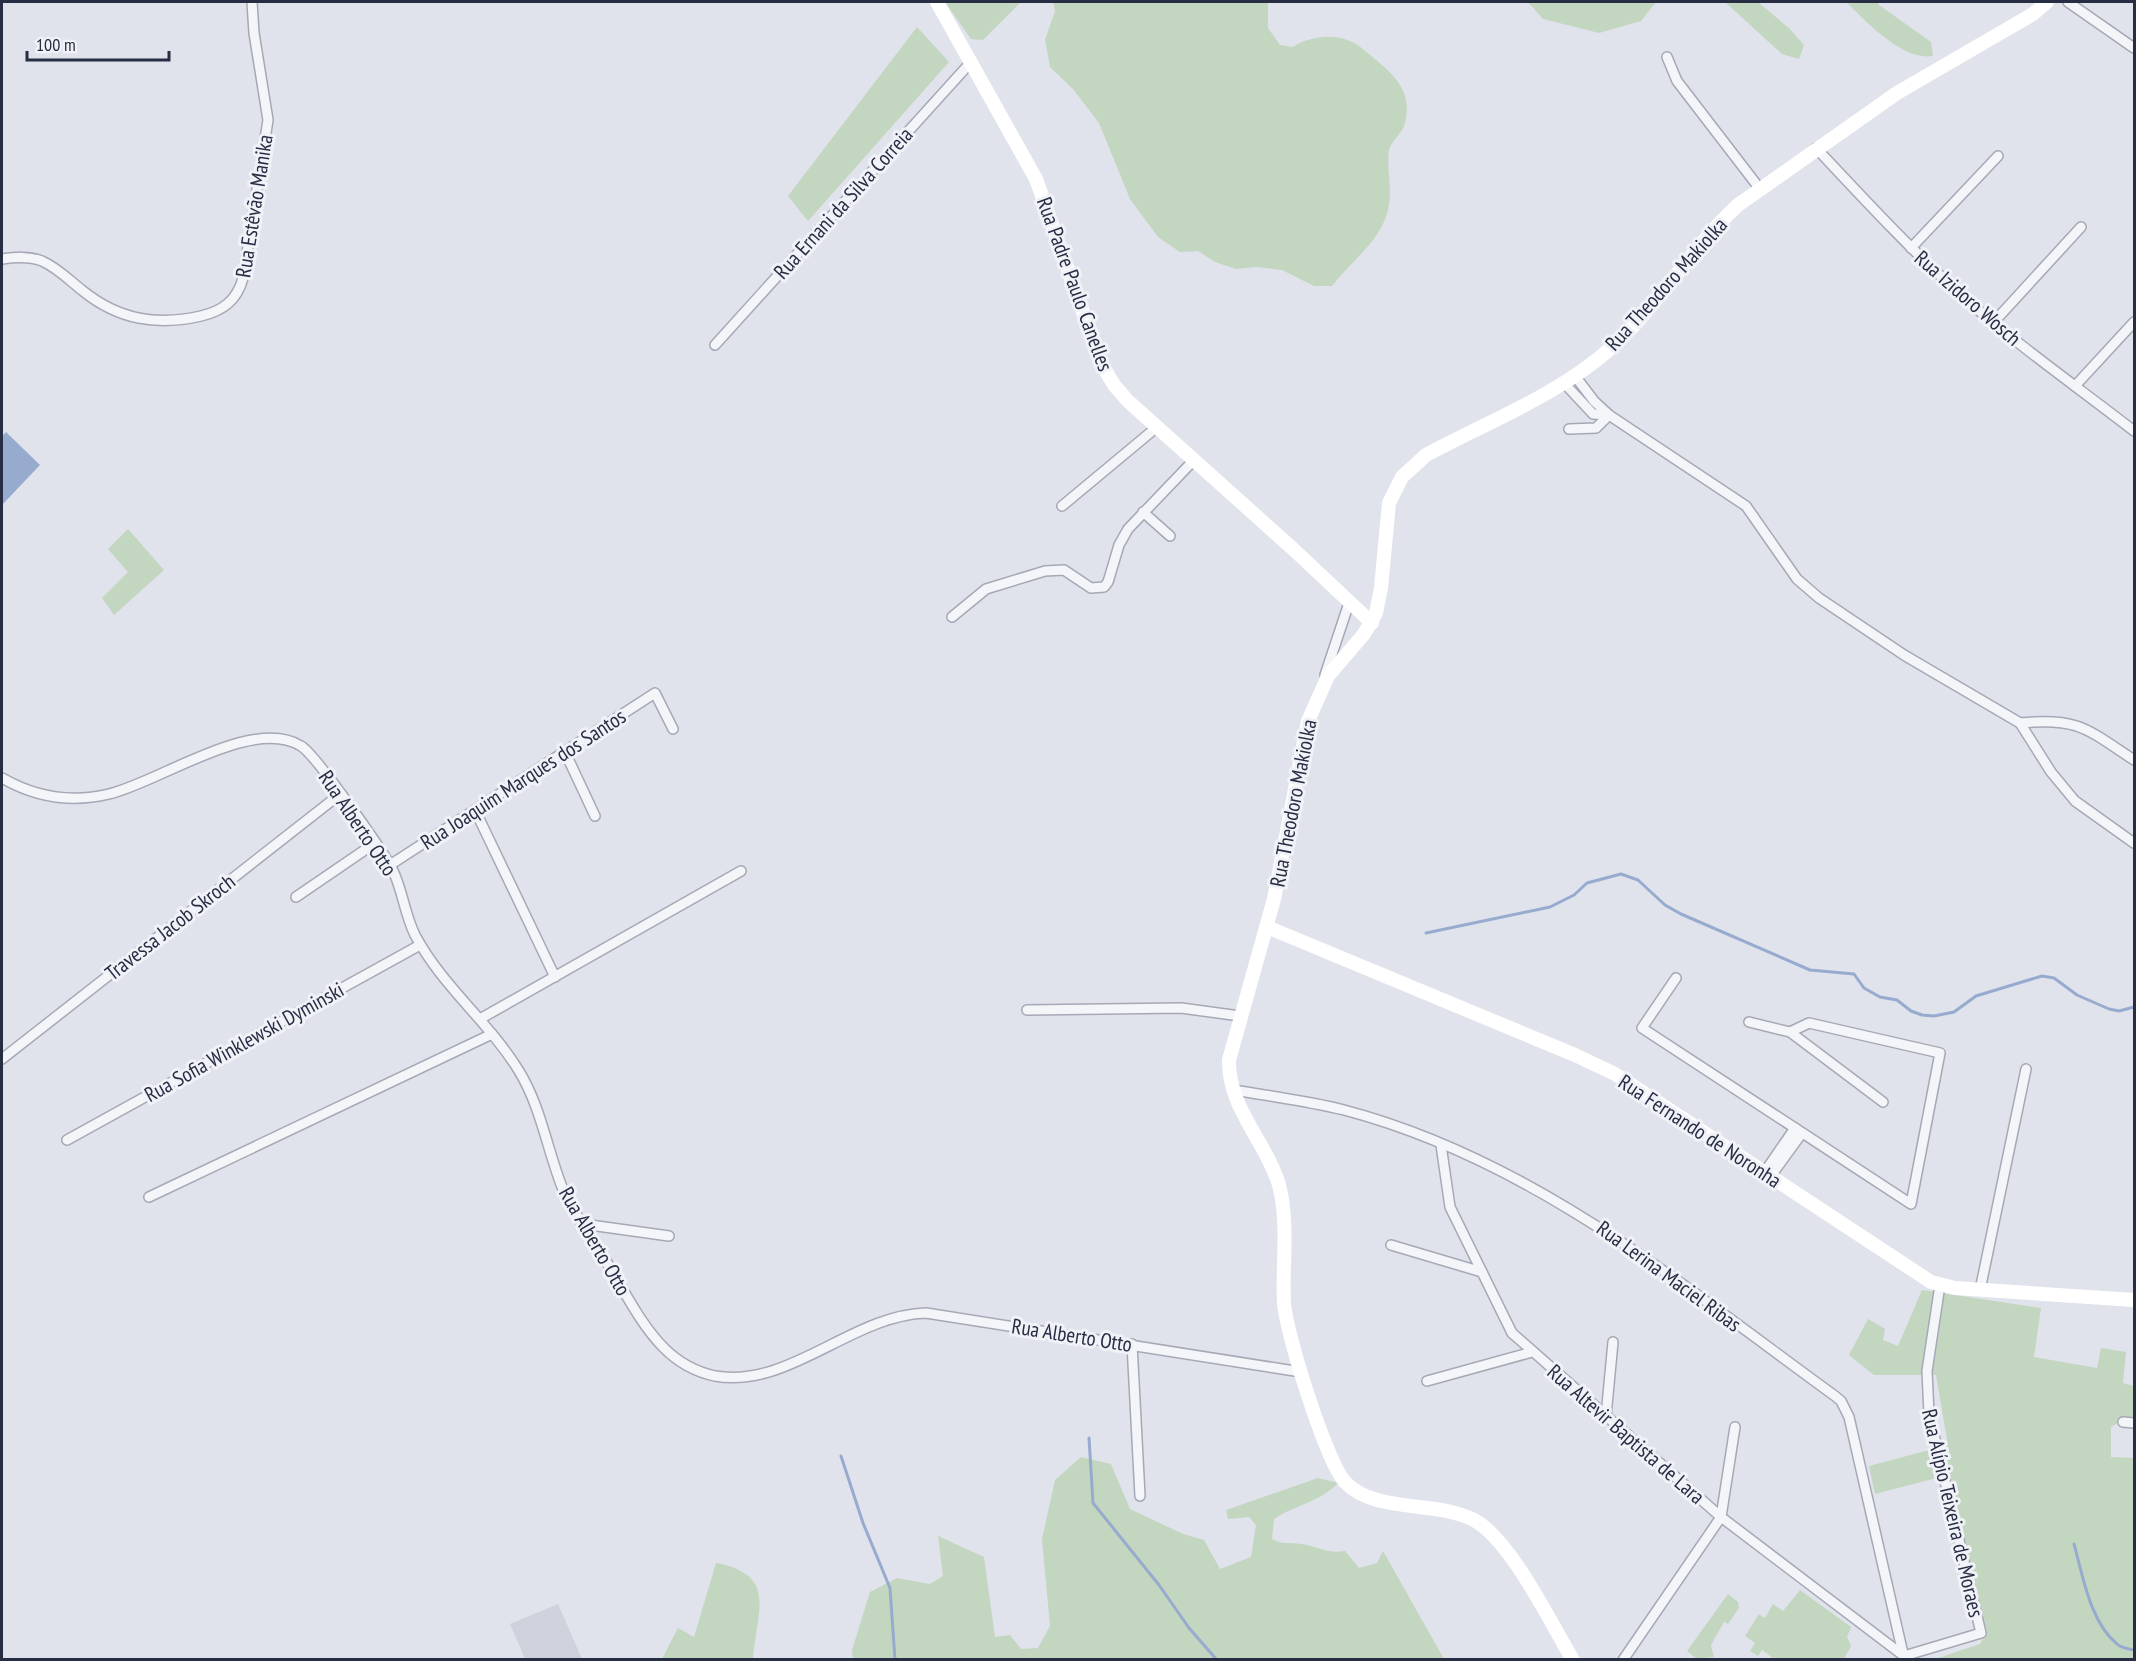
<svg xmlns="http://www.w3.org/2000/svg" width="2136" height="1661" viewBox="0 0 2136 1661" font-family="'PT Sans Narrow',sans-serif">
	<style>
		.built { fill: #ced2dd }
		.green { fill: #c3d6c0 }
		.water { fill: #97abcf }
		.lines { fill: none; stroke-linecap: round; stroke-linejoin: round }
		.stream { stroke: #97abcf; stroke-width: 3 }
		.street-casing { stroke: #a5a9b6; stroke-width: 12 }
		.street { stroke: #f3f5f8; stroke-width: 9 }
		.secondary { stroke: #fff; stroke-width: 14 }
		.labels { text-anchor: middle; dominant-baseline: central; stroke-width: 6; stroke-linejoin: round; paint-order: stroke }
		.street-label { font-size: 21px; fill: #272e44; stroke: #f0f2f8 }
	</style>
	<rect width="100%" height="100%" fill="#e0e3eb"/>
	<path class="built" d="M558 1604 582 1659H525L510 1624Z"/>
	<g class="green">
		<path d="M945 2H1021L983 40 971 39Z"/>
		<path d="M1053 2H1268V28L1280 45 1293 47C1314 34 1344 32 1364 50 1389 71 1414 87 1405 123 1403 133 1391 141 1389 150 1386 169 1393 190 1388 210 1381 241 1350 262 1332 286H1314L1282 270 1257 267 1236 269 1215 262 1198 251 1180 252 1158 237 1130 199 1099 123 1073 89 1050 67 1045 40 1055 11Z"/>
		<path d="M1528 2H1656L1641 21 1599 33 1543 19Z"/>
		<path d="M1725 2H1758L1790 29 1804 45 1799 59 1782 54Z"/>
		<path d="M1846 2H1878L1879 5 1931 42 1933 56C1902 61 1867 22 1846 2Z"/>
		<path d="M917 27 949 62 808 221 788 196Z"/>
		<path d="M128 529 164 570 114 615 102 598 128 572 108 549Z"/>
		<path d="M1922 1290 2041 1308 2034 1357 2097 1368 2101 1348 2126 1352 2123 1383 2134 1386V1420H2123L2111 1427V1457L2134 1458V1659H1935L1980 1644 1987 1631 1948 1475 1875 1494 1869 1466 1948 1445 1936 1375H1874L1849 1355 1868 1319 1885 1329 1883 1340 1898 1346Z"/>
		<path d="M1081 1457 1111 1464 1130 1509 1183 1534 1204 1540 1220 1569 1251 1557 1256 1525 1249 1517 1228 1519 1226 1510 1318 1478 1338 1483C1320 1502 1295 1505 1274 1519L1272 1539C1282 1545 1289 1542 1301 1544 1317 1546 1328 1554 1345 1551L1359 1568 1377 1563 1383 1551 1444 1659 853 1660 852 1650 870 1592 897 1578 930 1584 943 1576 938 1536 984 1557 995 1637 1010 1635 1021 1649 1038 1648 1050 1626 1042 1539 1055 1480Z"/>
		<path d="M716 1563C779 1575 756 1612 753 1659H662L678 1628 694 1637Z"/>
		<path d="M1800 1590 1851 1627 1847 1637 1851 1646 1844 1659H1774L1762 1650 1758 1656 1750 1651 1755 1643 1745 1636 1759 1614 1765 1618 1773 1604 1783 1611Z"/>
		<path d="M1728 1594 1738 1602 1739 1608 1728 1624 1724 1622 1711 1645 1714 1657 1697 1659 1687 1651Z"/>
	</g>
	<path class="water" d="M6 432 40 465 2 505V436Z"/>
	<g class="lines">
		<g class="stream">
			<path d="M1426 933 1550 907 1574 895 1587 883 1621 874 1638 880 1665 905 1681 914 1810 970 1854 974 1864 988 1880 997 1897 1000 1911 1011 1922 1015 1934 1016 1954 1012 1976 996 2042 976 2054 978 2077 995 2109 1009 2119 1011 2134 1007"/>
			<path d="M1089 1438 1093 1503 1159 1585 1189 1628 1217 1660"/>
			<path d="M841 1456 863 1523 890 1588 895 1660"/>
			<path d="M2074 1544C2083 1576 2090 1622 2117 1644 2121 1648 2129 1649 2134 1650"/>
		</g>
		<defs>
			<g id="street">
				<path d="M2068 2 2134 48"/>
				<path d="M1667 57 1677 81 1760 189"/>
				<path d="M1816 148C1863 198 1910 249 1961 295 2016 344 2076 386 2134 431"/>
				<path d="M1911 248 1998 156"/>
				<path d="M2 259C16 257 29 256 42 261 58 268 70 281 83 291 119 320 157 326 201 316 222 311 237 301 243 278L268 120 254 33 252 2"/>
				<path d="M1993 323 2081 227"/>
				<path d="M715 345 971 62"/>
				<path d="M1575 376 1594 401 1609 415 1746 506 1797 579 1819 598 1904 655 2020 723 2051 772 2075 801 2134 843"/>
				<path d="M1564 383 1593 414 1609 415"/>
				<path d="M2075 386 2134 322"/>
				<path d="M1569 429 1596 428 1609 415"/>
				<path d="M1062 506 1157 427"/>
				<path d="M1143 512 1170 536"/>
				<path d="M952 617 986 589 1045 571 1064 570 1091 588 1104 587 1108 582 1119 545 1128 529 1194 460"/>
				<path d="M1325 675 1349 603"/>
				<path d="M2020 723C2078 717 2087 729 2134 760"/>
				<path d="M565 752 595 816"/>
				<path d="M2 778C35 797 72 803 109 794 160 782 252 716 301 746 315 754 387 856 394 873 403 893 405 915 415 935 442 986 489 1022 519 1071 541 1107 547 1149 562 1187 573 1213 591 1237 606 1261 624 1290 640 1324 664 1348 678 1362 696 1372 715 1376 789 1389 852 1315 926 1313L1301 1372"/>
				<path d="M475 810 555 977"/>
				<path d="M390 865 655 693 673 729"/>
				<path d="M296 897 375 843"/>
				<path d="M1676 978 1642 1028 1911 1204 1940 1053 1809 1023 1790 1032"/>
				<path d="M1027 1010 1181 1008 1240 1016"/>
				<path d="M480 1019 741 871"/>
				<path d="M1749 1022 1790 1032 1883 1102"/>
				<path d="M2 1059 339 795"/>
				<path d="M1233 1090C1270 1096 1308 1101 1344 1110 1531 1159 1682 1285 1835 1396L1841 1401 1849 1417 1904 1658"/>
				<path d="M67 1140 420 945"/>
				<path d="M1441 1145 1450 1207 1512 1333 1721 1517 1904 1656 1981 1633 1929 1414 1927 1371 1940 1285"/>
				<path d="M1764 1173 1795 1128"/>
				<path d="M1770 1177 1802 1133"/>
				<path d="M149 1197 492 1034"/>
				<path d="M583 1224 669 1236"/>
				<path d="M1391 1245 1482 1272"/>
				<path d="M1980 1290 2026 1069"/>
				<path d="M1132 1344 1140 1496"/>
				<path d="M1427 1381 1532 1352"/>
				<path d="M1606 1416 1613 1342"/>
				<path d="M2123 1422 2134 1423"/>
				<path d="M1623 1660 1721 1517 1735 1427"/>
			</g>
		</defs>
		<use href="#street" class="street-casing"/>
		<use href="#street" class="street"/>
		<g class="secondary">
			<path d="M937 2 1036 179 1101 363 1114 385 1128 401 1292 548 1372 623"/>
			<path d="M1267 927 1575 1055 1615 1074 1931 1282 1955 1288 2134 1300"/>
			<path d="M1573 1660C1550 1622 1511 1540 1474 1520 1436 1500 1375 1514 1345 1482 1326 1461 1286 1333 1284 1303 1282 1264 1289 1223 1279 1185 1266 1141 1228 1108 1229 1060L1274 899 1308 721 1328 676 1364 634 1376 613 1381 588 1389 503 1402 477 1426 455C1489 421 1557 396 1611 348 1659 305 1691 248 1738 205L1897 93 2033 14 2047 2"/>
		</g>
	</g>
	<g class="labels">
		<g class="street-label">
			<text transform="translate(843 203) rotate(-48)">Rua Ernani da Silva Correia</text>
			<text transform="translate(254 206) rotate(-81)">Rua Estêvão Manika</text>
			<text transform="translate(1075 284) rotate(70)">Rua Padre Paulo Canelles</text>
			<text transform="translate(1666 284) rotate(-48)">Rua Theodoro Makiolka</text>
			<text transform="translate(1968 298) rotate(41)">Rua Izidoro Wosch</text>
			<text transform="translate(523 779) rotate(-33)">Rua Joaquim Marques dos Santos</text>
			<text transform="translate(1293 803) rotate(-79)">Rua Theodoro Makiolka</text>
			<text transform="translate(358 823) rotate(56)">Rua Alberto Otto</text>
			<text transform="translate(170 927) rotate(-38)">Travessa Jacob Skroch</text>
			<text transform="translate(244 1042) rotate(-29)">Rua Sofia Winklewski Dyminski</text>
			<text transform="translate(1700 1131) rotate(33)">Rua Fernando de Noronha</text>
			<text transform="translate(595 1241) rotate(60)">Rua Alberto Otto</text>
			<text transform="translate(1669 1276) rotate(36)">Rua Lerina Maciel Ribas</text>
			<text transform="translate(1072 1335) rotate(9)">Rua Alberto Otto</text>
			<text transform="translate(1626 1434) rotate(41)">Rua Altevir Baptista de Lara</text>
			<text transform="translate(1953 1513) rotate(77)">Rua Alípio Teixeira de Moraes</text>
		</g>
	</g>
	<rect width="2136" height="1661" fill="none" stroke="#272e44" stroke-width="6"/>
	<path d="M27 51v9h142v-9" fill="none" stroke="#272e44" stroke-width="3"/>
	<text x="36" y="51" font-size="18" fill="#272e44" stroke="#f0f2f8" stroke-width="4.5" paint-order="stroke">100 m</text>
</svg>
